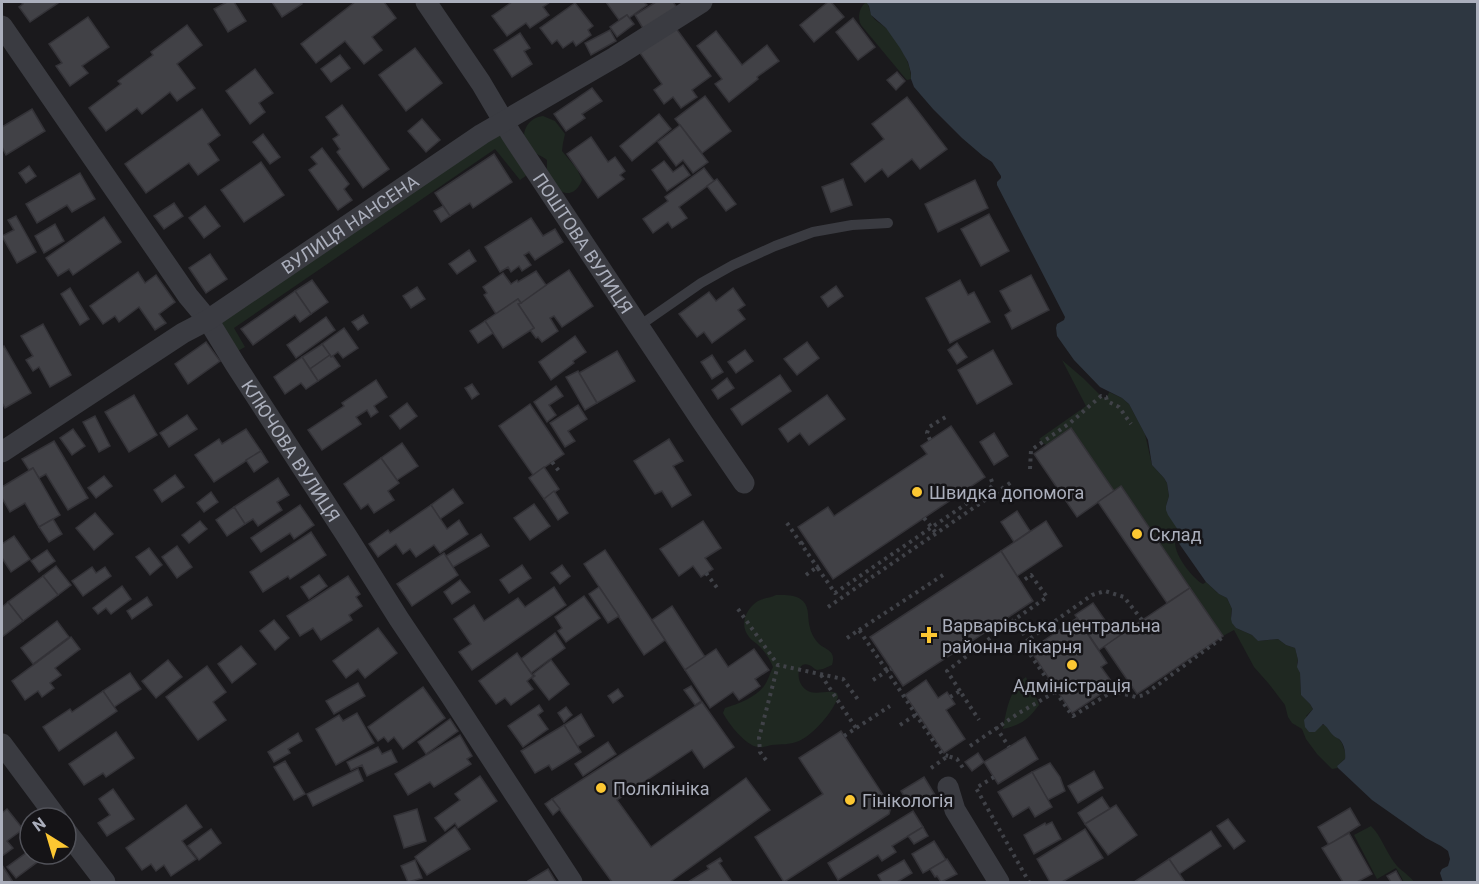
<svg xmlns="http://www.w3.org/2000/svg" width="1479" height="884" viewBox="0 0 1479 884" font-family="Roboto,sans-serif">
	<style>
		.green { fill: #1f2821 }
		.water { fill: #2e3741 }
		.building { fill: #414146; stroke: #343338; stroke-width: 1.5 }
		.lines { fill: none; stroke-linecap: round; stroke-linejoin: round }
		.path { stroke: #404248; stroke-width: 4; stroke-dasharray: 3 4.5; stroke-linecap: butt }
		.service { stroke: #3a3b41; stroke-width: 10 }
		.minor { stroke: #3a3b41; stroke-width: 21 }
		.poi-dot { fill: #fcc732; stroke: #151417; stroke-width: 2 }
		.labels { text-anchor: middle; dominant-baseline: central; stroke-width: 5; stroke-linejoin: round; paint-order: stroke }
		.street-label { font-size: 18px; fill: #abafbc; stroke: #151417 }
		.poi-label { font-size: 18px; fill: #abafbc; stroke: #151417; text-anchor: start }
	</style>
	<rect width="100%" height="100%" fill="#1a191c"/>
	<g class="green">
		<path d="M867 2C869 7 870 12 872 16 875 21 882 24 886 28 897 39 912 64 911 79L907 80 905 78 861 25C857 18 859 6 867 2Z"/>
		<path d="M543 116 555 121 565 134 563 143 562 151 577 169 582 180C572 205 551 190 547 170 547 167 547 164 547 160 542 156 535 154 530 149 517 137 527 117 543 116Z"/>
		<path d="M500 135 530 173 520 180 495 149 234 328 245 347 234 353 221 321 486 138Z"/>
		<path d="M1062 360 1083 378 1104 399 1107 398 1109 392 1122 398 1129 404 1145 434 1152 465 1164 478 1167 483 1169 496 1166 506 1178 530V542L1175 541C1174 554 1191 577 1203 584L1206 582 1219 594 1227 598 1232 609 1231 616 1236 628 1252 635 1258 641 1278 639 1286 645 1295 648 1298 660 1297 663 1300 673 1301 695 1310 704 1313 709 1306 716 1322 725H1326L1332 734 1338 738 1342 743 1346 755 1345 759 1337 766 1338 768 1332 769 1317 754 1306 739 1302 729 1292 723 1288 717 1285 705 1269 684 1254 667 1234 630 1223 636 1122 487 1114 491 1072 429 1047 446 1039 439 1086 406Z"/>
		<path d="M776 595C784 595 796 594 803 601 810 608 807 619 810 628 811 633 815 640 819 644 828 651 836 651 832 665L823 669 817 670C814 669 812 666 809 665 797 660 795 681 805 689 814 697 826 689 837 693L838 697C833 712 814 734 799 741 789 745 781 744 772 745 767 746 763 748 758 747 746 746 728 723 723 713L725 708C738 704 756 697 764 686 768 681 770 673 773 667 770 659 764 650 757 644 753 641 749 638 747 634 740 622 747 608 758 601 763 598 770 598 776 595Z"/>
		<path d="M1026 677C1030 687 1036 695 1039 705 1027 721 1022 724 1003 729 1006 711 1010 688 1026 677Z"/>
		<path d="M1371 826C1382 837 1386 853 1397 866 1403 872 1410 876 1414 882H1404L1396 868 1377 879 1354 835Z"/>
	</g>
	<path class="water" d="M866 2H1477V882H1443L1440 873 1442 869 1448 866 1450 859 1448 851 1441 846 1426 838 1372 800 1338 768 1337 766 1345 759C1346 753 1344 743 1339 739 1337 738 1335 737 1334 736 1329 732 1329 728 1323 724L1315 732H1309L1305 727 1304 720 1313 709 1310 704 1301 695 1300 673 1297 667 1298 660 1295 648 1286 645 1278 639 1258 641 1252 635 1236 628 1232 623 1231 619 1232 609 1227 598 1219 594 1206 582 1178 542V530L1168 515 1166 510V506L1169 496 1167 483 1164 478 1152 465 1148 440 1129 404 1122 398 1100 387 1074 360 1057 336 1056 328 1057 324 1064 320 1065 317 997 185V182L1001 178V176L992 162 983 156 962 138 933 109 914 87 911 79V73L908 62 900 48 886 28 871 15 869 6Z"/>
	<g class="building">
		<path d="M21 2H58V3L30 22 19 7 23 4Z"/>
		<path d="M227 2H234L246 21 228 32 214 9Z"/>
		<path d="M272 2H300L302 4 282 17Z"/>
		<path d="M355 2H384L396 18 372 37 382 50 364 64 345 41 316 63 301 44Z"/>
		<path d="M512 2H550L543 7 549 15 530 28 526 23 507 36 492 16Z"/>
		<path d="M606 2H644L647 5 629 18 627 15 619 20Z"/>
		<path d="M656 2H673L678 9 644 30 635 15Z"/>
		<path d="M828 2H831L844 17 814 42 800 25Z"/>
		<path d="M575 3 593 26 588 30 591 35 576 46 573 41 563 48 557 40 552 44 540 28Z"/>
		<path d="M627 15 634 24 617 37 610 27Z"/>
		<path d="M88 17 109 47 82 66 88 73 70 86 56 66 62 63 49 44Z"/>
		<path d="M853 18 875 47 858 60 836 32Z"/>
		<path d="M187 25 202 45 177 64 195 88 177 101 170 92 142 114 137 108 106 131 89 108 121 84 118 81 153 55 151 52Z"/>
		<path d="M675 27 711 76 692 90 697 97 681 108 673 97 664 104 654 90 662 84 640 53Z"/>
		<path d="M610 30 616 41 591 55 585 43Z"/>
		<path d="M716 31 742 65 767 45 779 61 757 77 758 79 729 102 715 84 722 79 697 46Z"/>
		<path d="M520 33 530 48 524 51 532 64 512 77 494 50Z"/>
		<path d="M415 48 442 83 406 111 379 75Z"/>
		<path d="M340 55 350 68 331 82 321 69Z"/>
		<path d="M255 69 273 93 259 103 265 112 250 124 226 91Z"/>
		<path d="M897 72 905 81 896 90 887 80Z"/>
		<path d="M592 88 602 101 582 114 585 118 566 131 554 114Z"/>
		<path d="M705 96 731 131 702 153 675 119Z"/>
		<path d="M907 97 947 149 920 169 912 159 888 177 882 169 865 182 851 164 884 139 872 124Z"/>
		<path d="M342 105 389 169 363 188 337 152 340 149 333 139 339 135 326 117Z"/>
		<path d="M32 109 45 131 6 155 2 147V127Z"/>
		<path d="M202 109 220 135 208 144 219 160 198 175 189 163 146 193 125 164Z"/>
		<path d="M659 114 671 129 632 161 620 146Z"/>
		<path d="M422 119 440 140 426 152 408 131Z"/>
		<path d="M680 125 708 162 693 173 683 160 676 166 658 142Z"/>
		<path d="M263 134 280 157 270 164 253 142Z"/>
		<path d="M591 137 608 162 615 157 625 171 620 175 624 179 598 198 567 154Z"/>
		<path d="M322 148 349 184 344 189 352 200 338 210 309 170 317 164 311 157Z"/>
		<path d="M494 154 512 182 473 208 470 203 450 216 435 193Z"/>
		<path d="M664 161 673 172 683 165 690 175 667 191 652 170Z"/>
		<path d="M261 162 284 195 244 222 221 190Z"/>
		<path d="M29 166 36 176 26 183 19 173Z"/>
		<path d="M704 168 714 181 679 207 687 218 672 228 668 222 653 233 643 219 668 201 665 197Z"/>
		<path d="M80 173 95 199 72 212 67 205 37 223 26 204Z"/>
		<path d="M717 179 736 204 726 211 707 186Z"/>
		<path d="M843 179 852 205 831 212 822 187Z"/>
		<path d="M975 180 988 208 938 232 925 204Z"/>
		<path d="M174 203 183 216 164 229 154 216Z"/>
		<path d="M205 206 220 226 204 238 189 218Z"/>
		<path d="M443 206 450 216 441 222 434 211Z"/>
		<path d="M989 214 1009 251 981 266 961 229Z"/>
		<path d="M16 216 36 252 17 263 2 236 14 230 8 220Z"/>
		<path d="M104 217 121 242 73 275 69 269 58 276 46 258Z"/>
		<path d="M531 218 543 236 555 229 563 242 535 260 529 252 524 255 531 265 522 271 519 266 511 272 508 267 500 272 485 247Z"/>
		<path d="M55 224 64 241 44 253 35 236Z"/>
		<path d="M469 250 476 261 457 274 449 264Z"/>
		<path d="M210 254 227 279 206 293 189 268Z"/>
		<path d="M569 270 593 306 562 327 554 316 550 318 558 331 542 342 538 337 536 338 530 330 534 328 518 304Z"/>
		<path d="M536 271 546 285 521 303 518 299 496 314 484 295 487 293 483 287 503 273 511 284 517 280 518 282Z"/>
		<path d="M138 272 145 283 156 275 175 302 159 314 166 323 155 330 139 307 119 322 115 316 103 324 90 306Z"/>
		<path d="M1031 275 1049 310 1012 329 1005 315 1011 311 1000 291Z"/>
		<path d="M312 280 328 302 311 314 295 291Z"/>
		<path d="M960 280 968 295 974 292 990 322 950 343 926 298Z"/>
		<path d="M836 286 843 296 828 307 821 297Z"/>
		<path d="M417 287 425 299 411 308 403 296Z"/>
		<path d="M70 288 89 319 80 325 61 294Z"/>
		<path d="M733 288 745 305 738 310 745 319 712 343 704 332 697 337 679 314 709 292 716 301Z"/>
		<path d="M295 291 311 314 300 322 295 315 253 345 241 329Z"/>
		<path d="M518 299 521 303 518 304 534 328 503 348 485 321Z"/>
		<path d="M363 315 368 323 358 330 352 322Z"/>
		<path d="M326 317 335 330 296 358 287 345Z"/>
		<path d="M485 321 493 333 478 343 470 331Z"/>
		<path d="M43 324 71 375 50 387 39 367 33 371 26 360 33 356 21 336Z"/>
		<path d="M344 328 358 348 343 358 338 352 331 357 322 344Z"/>
		<path d="M575 336 586 352 573 361 574 363 551 380 539 362Z"/>
		<path d="M206 342 220 361 188 384 175 364Z"/>
		<path d="M807 342 819 358 797 375 784 359Z"/>
		<path d="M957 343 967 357 957 364 948 350Z"/>
		<path d="M322 344 330 355 310 369 302 357Z"/>
		<path d="M4 346 31 393 5 408 2 403V348Z"/>
		<path d="M745 350 753 361 736 373 728 362Z"/>
		<path d="M993 350 1012 384 977 404 958 370Z"/>
		<path d="M617 351 635 381 597 403 579 373Z"/>
		<path d="M330 355 331 357 333 356 340 366 318 381 310 369Z"/>
		<path d="M712 355 723 372 712 379 701 362Z"/>
		<path d="M302 357 318 381 306 389 301 383 285 394 274 377Z"/>
		<path d="M578 371 597 403 585 410 566 377Z"/>
		<path d="M780 375 791 391 742 425 731 409Z"/>
		<path d="M727 378 734 388 718 399 712 390Z"/>
		<path d="M376 380 387 397 374 406 378 412 371 417 367 410 356 417 361 424 322 450 308 430 344 406 342 403Z"/>
		<path d="M472 384 479 394 472 399 465 388Z"/>
		<path d="M556 386 563 396 549 405 556 415 547 422 534 402Z"/>
		<path d="M134 395 157 435 129 452 105 412Z"/>
		<path d="M827 395 845 419 809 445 800 433 788 442 779 429Z"/>
		<path d="M407 403 417 416 400 429 390 416Z"/>
		<path d="M530 404 564 454 533 475 499 426Z"/>
		<path d="M578 405 587 419 568 431 575 441 565 447 550 423Z"/>
		<path d="M187 415 197 429 169 447 160 433Z"/>
		<path d="M95 416 110 446 99 452 83 422Z"/>
		<path d="M951 426 985 477 833 579 798 527 828 507 834 516 927 454 921 446Z"/>
		<path d="M1071 428 1114 491 1077 517 1034 454Z"/>
		<path d="M73 429 85 446 72 455 60 438Z"/>
		<path d="M246 429 261 451 214 482 195 455 219 439 222 444Z"/>
		<path d="M994 433 1008 456 994 465 980 442Z"/>
		<path d="M669 439 683 461 673 466 691 495 672 507 662 491 655 494 634 461Z"/>
		<path d="M54 441 88 498 68 510 46 474 39 478 33 468 29 470 22 459Z"/>
		<path d="M402 443 418 466 397 480 381 458Z"/>
		<path d="M261 451 268 462 254 472 246 460Z"/>
		<path d="M381 458 399 483 388 491 394 500 374 513 368 504 361 509 344 484Z"/>
		<path d="M544 467 559 489 544 499 529 478Z"/>
		<path d="M33 468 60 515 39 527 25 503 10 512 2 498V487Z"/>
		<path d="M175 475 184 487 162 502 154 490Z"/>
		<path d="M104 476 112 486 96 498 88 488Z"/>
		<path d="M278 478 289 495 277 502 282 510 258 526 253 519 245 524 234 507Z"/>
		<path d="M1121 486 1190 588 1167 603 1098 502Z"/>
		<path d="M453 489 463 503 440 519 431 505Z"/>
		<path d="M554 491 568 513 558 520 544 499Z"/>
		<path d="M211 492 218 502 204 512 197 503Z"/>
		<path d="M534 504 550 526 530 540 514 518Z"/>
		<path d="M300 505 314 525 294 539 290 533 261 552 251 538Z"/>
		<path d="M431 505 447 529 459 520 468 534 440 553 434 545 416 557 410 549 403 554 396 544 378 557 369 544 388 530 390 533Z"/>
		<path d="M234 507 245 524 227 536 216 520Z"/>
		<path d="M1017 511 1030 531 1014 542 1001 522Z"/>
		<path d="M95 513 113 534 94 550 76 528Z"/>
		<path d="M53 519 62 534 49 542 39 527Z"/>
		<path d="M200 521 207 529 189 543 182 535Z"/>
		<path d="M703 521 721 548 705 558 713 569 701 577 693 566 679 576 660 549Z"/>
		<path d="M1046 521 1062 546 1017 576 1001 551Z"/>
		<path d="M311 532 326 555 290 579 288 576 263 592 250 572Z"/>
		<path d="M481 534 489 546 453 567 446 556Z"/>
		<path d="M14 536 30 559 11 572 2 558V544Z"/>
		<path d="M177 546 192 567 177 578 162 557Z"/>
		<path d="M149 548 162 565 150 575 136 557Z"/>
		<path d="M47 550 55 561 39 572 31 561Z"/>
		<path d="M605 550 665 640 644 655 584 564Z"/>
		<path d="M1001 551 1033 601 903 686 870 637Z"/>
		<path d="M444 553 458 575 412 606 397 584Z"/>
		<path d="M522 565 531 578 509 593 500 580Z"/>
		<path d="M562 565 570 576 560 584 551 573Z"/>
		<path d="M56 566 71 585 58 595 43 576Z"/>
		<path d="M92 567 96 573 105 567 111 576 83 596 72 581Z"/>
		<path d="M319 575 327 586 309 599 301 587Z"/>
		<path d="M43 576 58 595 23 621 8 602Z"/>
		<path d="M348 576 360 594 356 597 362 606 349 615 352 620 321 640 313 628 300 636 287 616Z"/>
		<path d="M460 580 470 592 452 604 444 592Z"/>
		<path d="M122 586 131 599 111 614 106 608 98 614 93 608Z"/>
		<path d="M554 587 566 605 472 670 459 652 471 644 454 619 474 605 484 621 518 598 525 607Z"/>
		<path d="M599 587 619 616 608 623 589 594Z"/>
		<path d="M1190 588 1223 636 1137 694 1104 646Z"/>
		<path d="M584 596 600 618 566 642 558 631 562 628 555 617Z"/>
		<path d="M147 597 152 605 132 619 127 611Z"/>
		<path d="M8 602 23 621 2 637V607Z"/>
		<path d="M1093 603 1113 632 1123 625 1126 631 1099 650 1075 615Z"/>
		<path d="M672 606 705 657 685 670 652 620Z"/>
		<path d="M1077 618 1107 663 1101 667 1114 685 1072 713 1030 650Z"/>
		<path d="M274 620 289 638 275 650 260 631Z"/>
		<path d="M57 621 69 637 33 664 21 648Z"/>
		<path d="M378 628 397 653 365 678 358 669 346 678 333 661Z"/>
		<path d="M555 633 565 648 531 673 521 659Z"/>
		<path d="M71 637 80 649 55 668 61 675 50 683 54 688 42 697 38 691 25 700 12 681Z"/>
		<path d="M241 646 256 664 232 683 218 664Z"/>
		<path d="M716 649 728 667 754 649 769 670 755 679 760 686 739 700 733 692 710 708 685 670Z"/>
		<path d="M517 653 533 676 527 681 533 689 511 705 505 698 496 704 479 681Z"/>
		<path d="M168 660 182 677 156 698 142 681Z"/>
		<path d="M551 660 569 684 549 700 532 678 535 676 533 674Z"/>
		<path d="M207 666 226 692 213 702 226 720 198 740 166 697Z"/>
		<path d="M130 673 141 689 114 707 103 691Z"/>
		<path d="M926 680 938 698 947 692 955 704 946 710 965 739 944 753 905 695Z"/>
		<path d="M358 683 365 696 334 714 326 701Z"/>
		<path d="M691 686 701 701 695 705 684 690Z"/>
		<path d="M423 687 445 718 403 749 394 737 388 742 384 737 378 741 368 727Z"/>
		<path d="M618 689 623 696 613 703 608 696Z"/>
		<path d="M103 691 117 711 59 751 43 727 70 709 72 712Z"/>
		<path d="M702 702 734 747 704 768 692 750 617 800 651 847 746 778 770 810 670 882H612L552 799Z"/>
		<path d="M539 705 543 711 538 715 548 729 523 747 508 726Z"/>
		<path d="M566 707 572 715 564 722 558 713Z"/>
		<path d="M357 713 374 743 336 765 316 729 339 715 343 721Z"/>
		<path d="M581 714 594 736 577 747 564 725Z"/>
		<path d="M450 719 458 731 426 754 418 742Z"/>
		<path d="M564 725 581 752 552 770 549 765 535 773 521 751Z"/>
		<path d="M841 731 891 807 889 814 784 882 755 837 823 794 799 758Z"/>
		<path d="M116 732 134 758 106 777 103 773 84 785 69 764Z"/>
		<path d="M298 733 302 741 288 749 290 753 274 762 268 752Z"/>
		<path d="M460 735 472 756 467 759 471 764 434 787 430 782 408 795 395 774Z"/>
		<path d="M1025 737 1038 759 998 784 984 762Z"/>
		<path d="M608 742 616 754 583 776 575 764Z"/>
		<path d="M378 747 382 754 391 750 397 762 367 776 362 765 351 770 347 762Z"/>
		<path d="M978 753 984 762 972 771 965 762Z"/>
		<path d="M285 761 305 794 294 800 274 767Z"/>
		<path d="M1050 763 1060 777 1065 791 1048 800 1032 772Z"/>
		<path d="M358 769 363 781 313 806 307 794Z"/>
		<path d="M1094 771 1103 788 1078 803 1068 786Z"/>
		<path d="M1032 772 1052 807 1035 817 1029 807 1013 817 998 792Z"/>
		<path d="M480 776 497 801 458 828 455 823 445 831 435 818 460 800 455 794Z"/>
		<path d="M924 777 935 795 912 809 901 791Z"/>
		<path d="M113 789 134 819 107 836 98 823 110 815 99 799Z"/>
		<path d="M1102 797 1110 809 1085 824 1078 813Z"/>
		<path d="M552 799 560 809 553 815 545 804Z"/>
		<path d="M186 805 202 827 182 841 196 859 171 876 164 865 156 871 151 864 142 870 126 848Z"/>
		<path d="M1116 805 1137 835 1108 855 1085 824Z"/>
		<path d="M1350 808 1360 825 1329 845 1318 827Z"/>
		<path d="M7 809 23 829 7 841 13 848 2 856V813Z"/>
		<path d="M417 809 426 841 404 848 394 816Z"/>
		<path d="M913 811 923 827 892 846 896 852 882 861 878 855 838 880 828 863Z"/>
		<path d="M1228 819 1245 841 1234 849 1217 826Z"/>
		<path d="M1052 822 1061 839 1034 854 1024 835 1045 823 1046 825Z"/>
		<path d="M455 827 470 849 427 875 415 857Z"/>
		<path d="M923 827 928 836 914 844 908 836Z"/>
		<path d="M211 829 221 843 199 860 188 846Z"/>
		<path d="M1085 829 1103 858 1062 882H1050L1037 859Z"/>
		<path d="M1211 831 1221 846 1179 874 1169 859Z"/>
		<path d="M1349 833 1372 874 1357 882H1343L1322 848Z"/>
		<path d="M934 841 946 860 923 873 912 854Z"/>
		<path d="M30 850V854H35L40 860 16 878 7 867Z"/>
		<path d="M720 858 722 861 719 863 732 882H688L709 869 707 866Z"/>
		<path d="M947 859 957 874 941 882 937 876 935 877 930 869Z"/>
		<path d="M1169 859 1185 882H1134Z"/>
		<path d="M415 860 422 878 408 882 401 866Z"/>
		<path d="M904 860 912 873 897 882H882L878 875Z"/>
		<path d="M2 865 13 882H2Z"/>
		<path d="M548 869 556 882H529L528 881Z"/>
		<path d="M1396 871 1402 882H1391L1387 876Z"/>
	</g>
	<g class="lines">
		<g class="path">
			<path d="M930 440 927 433 929 427 949 415"/>
			<path d="M552 462 559 471"/>
			<path d="M1030 469 1031 450 1070 423 1101 396 1106 397 1107 401 1119 407 1131 424"/>
			<path d="M924 518 936 533"/>
			<path d="M787 523 817 567 823 564"/>
			<path d="M801 544 806 540"/>
			<path d="M706 573 718 589"/>
			<path d="M806 575 817 567 835 593 991 487 993 485 991 479"/>
			<path d="M828 607 1013 481"/>
			<path d="M738 609 778 665"/>
			<path d="M1014 620 1028 640"/>
			<path d="M1142 620 1124 597 1105 591 1092 595 1028 640 1025 647 1071 714 1073 716 1113 691 1136 697 1144 695 1223 637"/>
			<path d="M859 630 943 575"/>
			<path d="M988 630 992 636"/>
			<path d="M847 638 859 630 887 671 891 669"/>
			<path d="M964 647 969 654"/>
			<path d="M821 675 856 728"/>
			<path d="M873 680 887 671 942 754 948 756"/>
			<path d="M960 691 947 671 1014 620 1047 597 1031 575 1021 582"/>
			<path d="M950 697 960 691 979 720"/>
			<path d="M900 725 917 714"/>
			<path d="M996 727 1009 747"/>
			<path d="M844 736 890 706"/>
			<path d="M970 746 1019 713 1055 692"/>
			<path d="M766 760 760 752 759 738 778 665 843 679 859 701"/>
			<path d="M931 768 948 756 957 759 965 771"/>
			<path d="M994 777 976 788 1029 882"/>
		</g>
		<path class="service" d="M639 326 701 283 733 265 775 246 813 232 852 225 888 223"/>
		<g class="minor">
			<path id="s1" d="M426 2 481 83 511 134 703 423 744 483"/>
			<path id="s2" d="M2 26 188 296 208 320 235 364 348 538 399 619 450 695 572 882"/>
			<path id="s3" d="M2 452 183 333 208 320 482 134 615 57 702 2"/>
			<path d="M2 744 57 818"/>
			<path d="M948 787 955 810 999 882"/>
			<path d="M66 831 105 882"/>
		</g>
	</g>
	<g class="poi-dot">
		<circle cx="917" cy="492" r="6"/>
		<circle cx="1137" cy="534" r="6"/>
		<path d="M926 626h6v6h6v6h-6v6h-6v-6h-6v-6h6z"/>
		<circle cx="1072" cy="665" r="6"/>
		<circle cx="601" cy="788" r="6"/>
		<circle cx="850" cy="800" r="6"/>
	</g>
	<g class="labels">
		<g class="street-label">
			<text stroke="none"><textPath href="#s3" startOffset="416">ВУЛИЦЯ НАНСЕНА</textPath></text>
			<text stroke="none"><textPath href="#s1" startOffset="288">ПОШТОВА ВУЛИЦЯ</textPath></text>
			<text stroke="none"><textPath href="#s2" startOffset="514">КЛЮЧОВА ВУЛИЦЯ</textPath></text>
		</g>
		<g class="poi-label">
			<text x="929" y="492">Швидка допомога</text>
			<text x="1149" y="534">Склад</text>
			<text x="942" y="625">Варварівська центральна<tspan x="942" dy="21">районна лікарня</tspan></text>
			<text x="1072" y="685" text-anchor="middle">Адміністрація</text>
			<text x="613" y="788">Поліклініка</text>
			<text x="862" y="800">Гінікологія</text>
		</g>
	</g>
	<rect width="1479" height="884" fill="none" stroke="#abafbc" stroke-width="6"/>
	<g transform="translate(48 836) rotate(323)"><circle r="28" fill="#151417" stroke="#515259" stroke-width="1.5"/>
	<path d="M0-4.5L10 22L0 15L-10 22Z" fill="#fcc732"/>
	<text y="-9" font-size="16" font-weight="bold" text-anchor="middle" fill="#abafbc">N</text>
	</g>
</svg>
